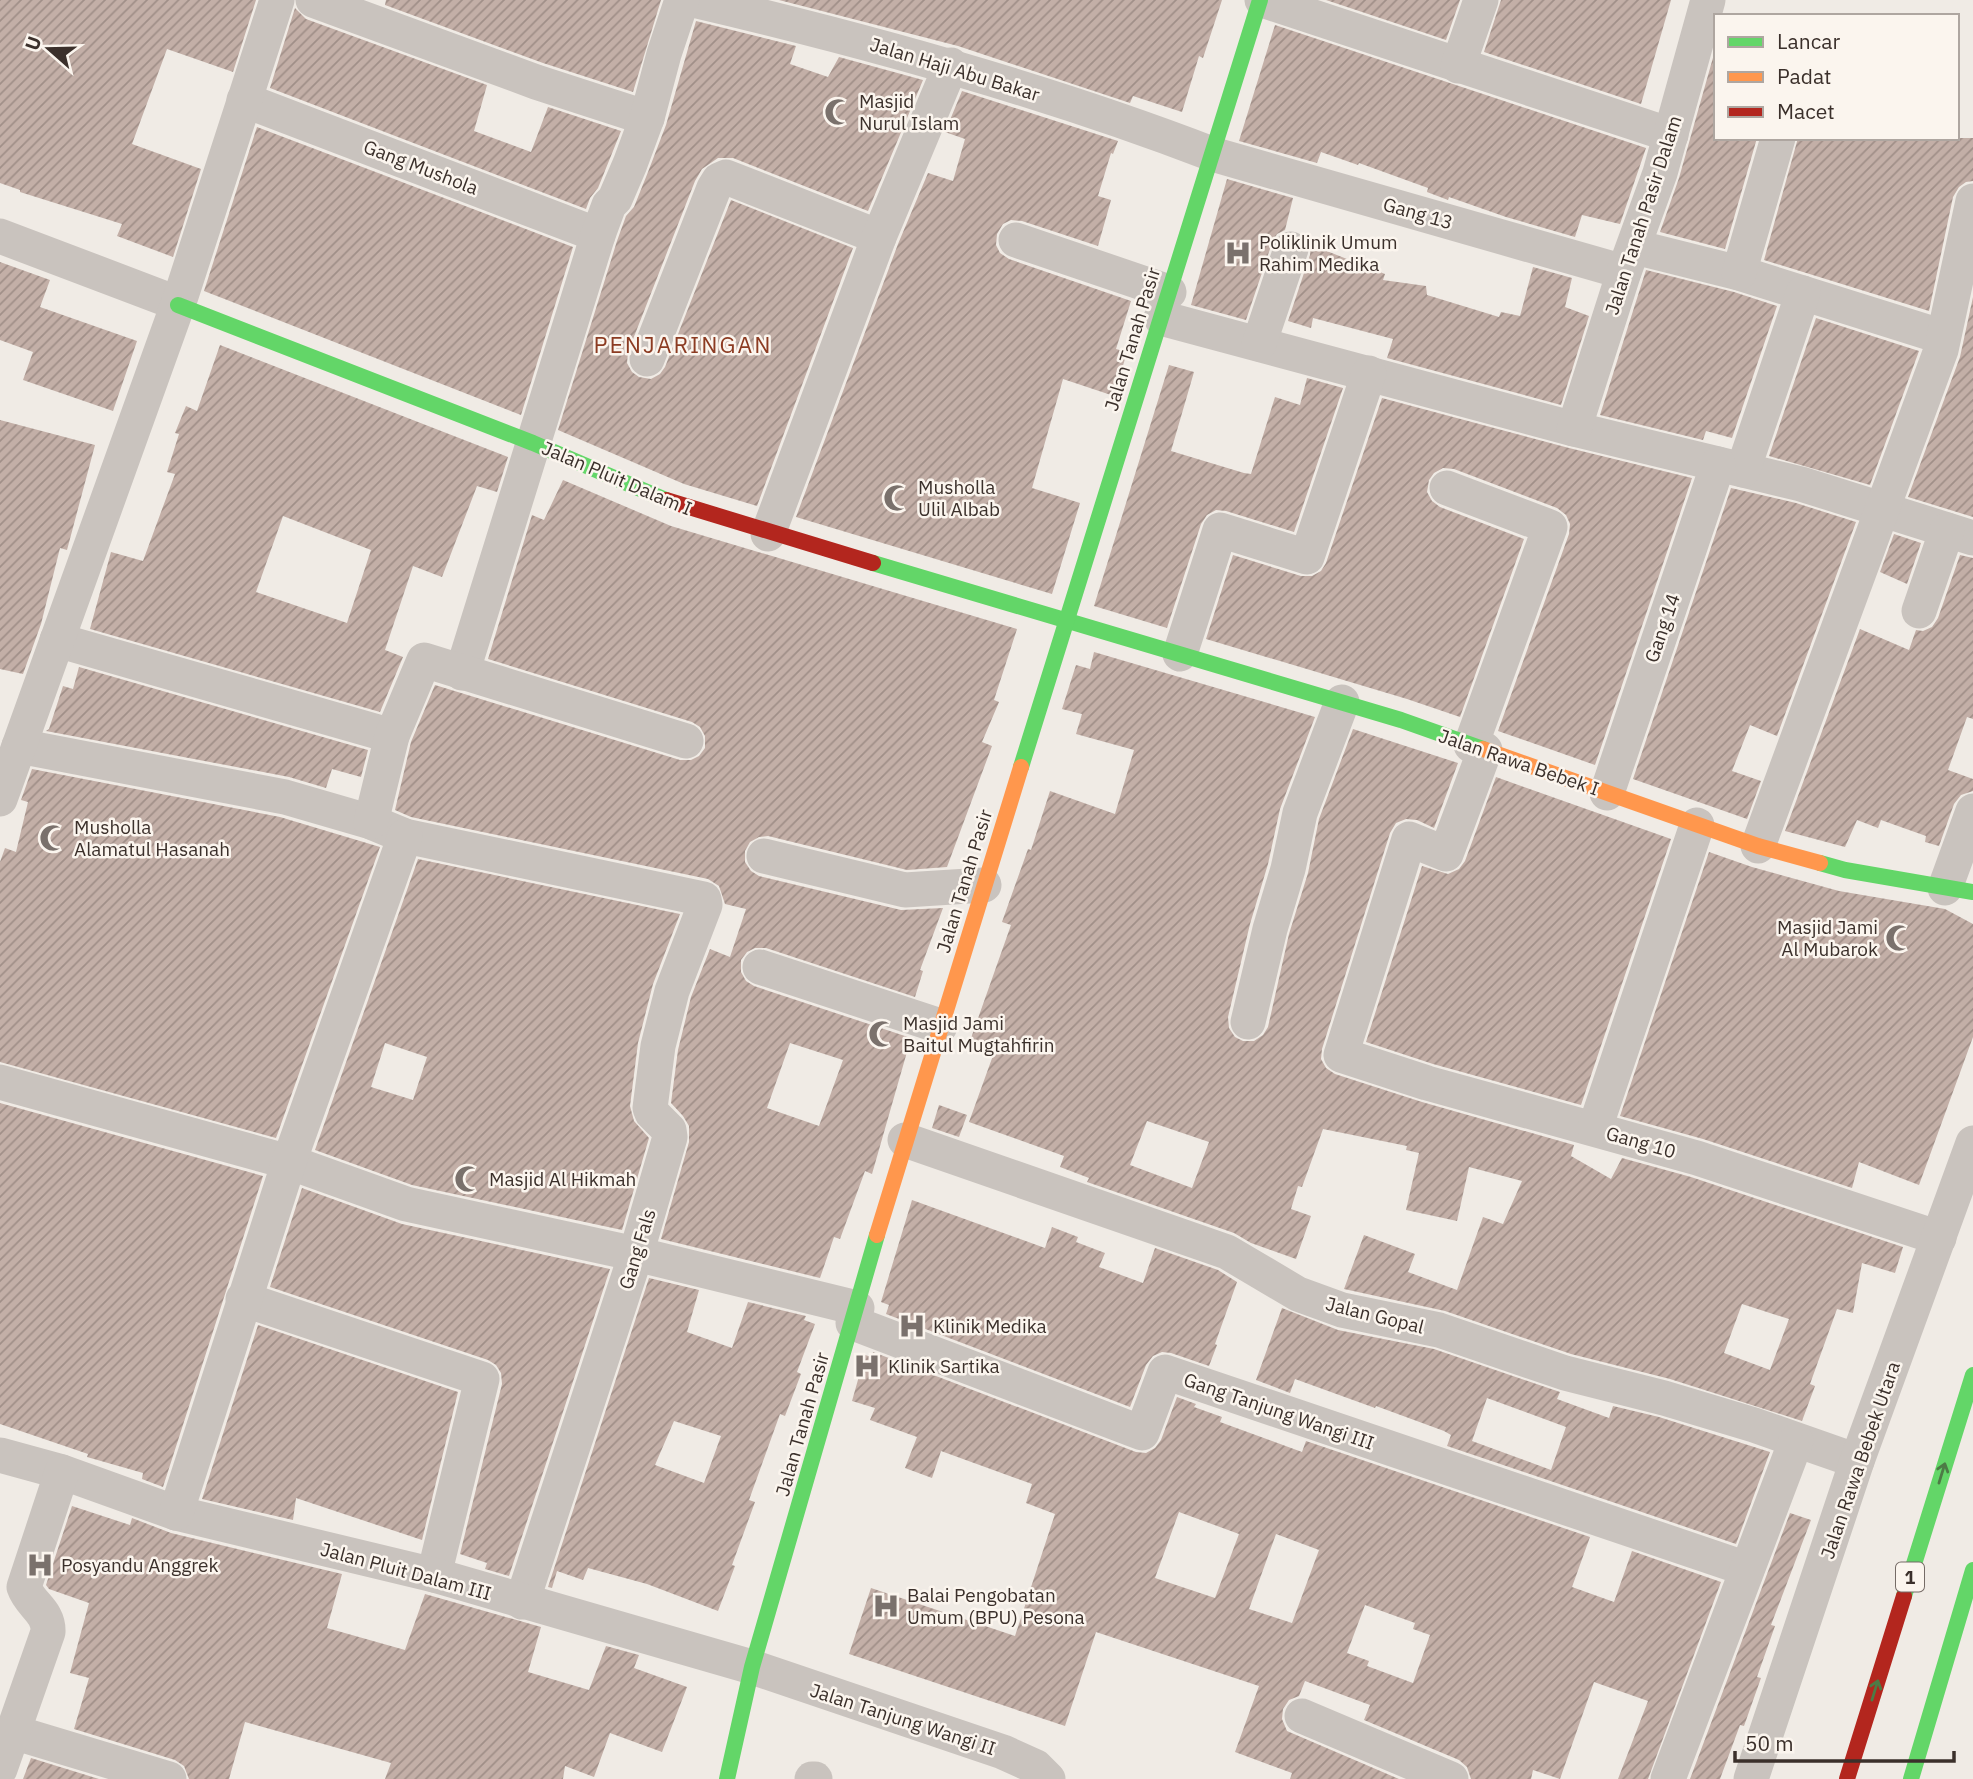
<svg xmlns="http://www.w3.org/2000/svg" width="1973" height="1779" viewBox="0 0 1973 1779" font-family="'IBM Plex Sans',sans-serif">
	<style>
		.building { fill: url(#building-hatch); fill-rule: evenodd }
		.lines { fill: none; stroke-linecap: round; stroke-linejoin: round }
		.street { stroke: #c9c3be; stroke-width: 35 }
		.fast { stroke: #63d668; stroke-width: 16 }
		.slow { stroke: #ff974d; stroke-width: 16 }
		.jam { stroke: #b3261e; stroke-width: 16 }
		.oneway { stroke: #4d7b46 }
		.labels { text-anchor: middle; dominant-baseline: central; stroke-width: 5; stroke-linejoin: round; paint-order: stroke }
		.shield { fill: #fbf5ee; stroke: #756b66; stroke-width: 2 }
		.shield-label { font-size: 18px; font-weight: bold; fill: #3b302b }
		.street-label { font-size: 19px; fill: #3b302b; stroke: #fbf5ee }
		.poi-label { font-size: 19px; fill: #3b302b; stroke: #fbf5ee; text-anchor: start }
		.quarter-label { font-size: 23px; letter-spacing: 2px; fill: #8c3b22; stroke: #fbf5ee }
	</style>
	<defs>
		<pattern id="building-hatch" width="6" height="6" patternUnits="userSpaceOnUse" patternTransform="scale(1.75)"><rect width="6" height="6" fill="#c3afa7"/><path d="M-1 1l2-2M0 6l6-6M5 7l2-2" fill="none" stroke="#a08f88"/></pattern>
	</defs>
	<rect width="100%" height="100%" fill="#f0ebe5"/>
	<g class="building">
		<path d="M0 0H256L233 72 167 49 132 144 201 169 173 257 117 236 122 224 20 192V190L0 183Z"/>
		<path d="M386 0H661L633 92 543 63 385 5Z"/>
		<path d="M779 0H1222L1203 58 1199 56 1182 112 1133 96 1130 103 958 46Z"/>
		<path d="M1326 0H1460L1446 40Z"/>
		<path d="M1501 0H1671L1641 104 1484 52Z"/>
		<path d="M295 8 306 19 487 85 474 131 531 152 548 107 621 131 598 188 590 198 586 209 270 88Z"/>
		<path d="M696 21 796 46 790 64 828 77 839 57 923 80 868 211 733 158H718L702 169 695 181 628 352 627 363 632 372 639 377 651 379 660 374 665 367 731 200 853 248 757 506 684 484 558 430 617 241 626 216 634 207 648 172 666 125Z"/>
		<path d="M1275 25 1646 148 1620 224 1582 215 1575 237 1506 217 1449 197 1448 200 1427 192 1428 188 1359 163 1358 165 1321 152 1317 163 1239 141Z"/>
		<path d="M1716 47V138H1757L1725 249 1660 232 1679 178Z"/>
		<path d="M962 91 1118 141 1113 154 1111 153 1098 196 1111 200 1098 246 1022 221 1011 220 1003 224 997 234 996 245 1000 253 1009 259 1131 301 1116 349 1127 352 1114 396 1063 379 1032 488 1080 503 1052 594 796 517 898 244 928 173 953 181 965 139 945 132Z"/>
		<path d="M257 127 573 247 521 415 204 291Z"/>
		<path d="M1798 138H1973V181L1966 182 1959 187 1953 197 1929 311 1764 260Z"/>
		<path d="M1227 179 1293 198 1285 230 1277 234 1272 243 1246 320 1191 305Z"/>
		<path d="M1306 236 1316 238 1314 246 1385 274 1383 280 1426 286 1427 295 1499 317 1501 312 1520 316 1533 267 1572 278 1565 307 1589 316 1561 405 1387 358 1393 339 1313 318 1311 328 1288 321 1310 255 1311 244Z"/>
		<path d="M0 262 50 280 40 307 137 341 113 411 23 380 33 352 0 340Z"/>
		<path d="M1646 270 1734 292 1777 306 1732 438 1706 431 1703 440 1600 415Z"/>
		<path d="M1973 297V517L1908 497 1960 357Z"/>
		<path d="M1816 318 1919 351 1870 485 1769 456Z"/>
		<path d="M220 345 508 457 497 492 477 486 442 577 413 566 385 650 403 657 380 712 90 629 111 552 143 561 175 474 167 472 179 434 175 433 186 406 197 411ZM283 516 371 550 347 623 256 592Z"/>
		<path d="M1169 365 1194 372 1171 451 1244 473 1251 474 1275 397 1300 405 1307 378 1343 388 1294 532 1226 511 1216 510 1207 515 1201 524 1167 628 1094 606Z"/>
		<path d="M1382 398 1569 448 1692 478 1595 765 1498 731 1569 534 1570 524 1566 515 1557 508 1454 469 1443 468 1434 473 1429 480 1427 492 1432 501 1440 507 1524 539 1460 717 1407 699 1206 639 1233 555 1301 576H1312L1321 571 1326 563Z"/>
		<path d="M0 420 95 445 67 550 60 548 41 624 23 674 0 669Z"/>
		<path d="M563 480 671 526 1017 629 994 700 999 702 982 742 992 746 947 867 907 870 768 836 759 837 750 842 745 851V862L751 871 759 876 901 910 943 908 920 970 923 971 915 997 766 948H755L747 952 741 960V972L746 981 754 986 911 1038 872 1174 865 1171 840 1239 834 1237 820 1278 661 1239 689 1142V1126L683 1116 671 1103 678 1050 691 997 710 949 730 957 746 909 725 904 719 886 708 879 411 817 395 810 411 742 435 685 680 760H691L699 756 705 748V736L700 727 692 722 488 659 532 515 544 520ZM790 1043 843 1060 819 1126 767 1108Z"/>
		<path d="M1731 488 1796 503 1856 522 1777 736 1750 725 1732 771 1761 781 1747 819 1633 779Z"/>
		<path d="M1894 534 1921 543 1907 584 1880 572Z"/>
		<path d="M1960 555 1973 558V719L1967 717 1948 770 1973 779V791L1961 795 1954 804 1939 846 1925 842 1926 836 1881 820 1878 828 1857 820 1845 847 1785 831 1860 629 1909 650 1916 630 1923 631 1932 627 1938 618Z"/>
		<path d="M1094 652 1315 717 1280 809 1268 864 1250 924 1228 1017 1229 1028 1235 1037 1243 1041H1254L1263 1035 1268 1027 1289 934 1308 873 1319 819 1353 729 1458 763 1434 828 1417 820 1406 819 1396 823 1390 833 1322 1049 1321 1059 1326 1068 1335 1074 1422 1102 1574 1145 1571 1156 1611 1179 1622 1158 1691 1177 1903 1247 1895 1273 1862 1263 1853 1313 1837 1309 1810 1384 1815 1386 1802 1421 1670 1379 1571 1354 1445 1311 1344 1289 1364 1235 1415 1254 1408 1272 1457 1290 1483 1217 1503 1224 1522 1181 1469 1167 1457 1221 1406 1210 1419 1153 1406 1150 1407 1146 1323 1129 1302 1187 1298 1186 1291 1209 1311 1216 1296 1259 1251 1243 1234 1233 1087 1182 1089 1178 1060 1167 1064 1156 969 1122 995 1050 970 1041 1011 925 1002 922 1028 849 1031 850 1050 791 1115 814 1134 750 1076 734 1082 714 1062 709 1076 665 1090 669ZM1147 1121 1209 1142 1192 1188 1130 1165ZM1742 1304 1789 1319 1770 1370 1724 1353Z"/>
		<path d="M79 667 368 750 361 777 332 769 326 788 289 777 46 731 49 729 63 686 73 689Z"/>
		<path d="M32 769 280 817 380 847 276 1138 0 1062V862L5 848 16 852 28 802 21 800Z"/>
		<path d="M1496 777 1671 839 1581 1105 1433 1064 1366 1042 1422 866 1448 874 1459 869 1465 861Z"/>
		<path d="M1709 852 1752 867 1839 891 1945 909 1973 924V1037L1919 1185 1859 1162 1852 1188 1703 1139 1620 1116Z"/>
		<path d="M418 859 680 914 653 984 638 1043 630 1106 634 1121 649 1138 622 1230 412 1185 315 1150ZM385 1043 427 1057 413 1100 371 1087Z"/>
		<path d="M0 1103 263 1176 163 1487 142 1479 143 1473 87 1457 88 1454 0 1424Z"/>
		<path d="M939 1105 967 1115 959 1137 932 1128Z"/>
		<path d="M302 1188 402 1224 610 1269 509 1576 485 1569 487 1563 460 1554 502 1384 501 1373 496 1365 488 1360 270 1287Z"/>
		<path d="M912 1200 1045 1248 1052 1227 1078 1237 1076 1242 1105 1253 1099 1267 1143 1283 1155 1248 1218 1270 1237 1282 1215 1344 1217 1345 1209 1366 1171 1353 1162 1352 1153 1356 1146 1365 1130 1407 886 1314 889 1305 881 1302Z"/>
		<path d="M649 1278 699 1290 687 1332 732 1348 748 1302 806 1316 804 1320 815 1324 797 1372 801 1374 785 1416 780 1414 749 1500 755 1502 732 1565 735 1566 718 1611 647 1584 588 1568 583 1580 557 1571 552 1588 548 1587ZM674 1421 721 1436 704 1483 655 1465Z"/>
		<path d="M1282 1308 1338 1330 1434 1349 1560 1392 1557 1399 1609 1418 1613 1406 1659 1417 1770 1452 1736 1544 1447 1446 1451 1435 1444 1431 1376 1406 1375 1408 1295 1379 1290 1393 1256 1380ZM1487 1398 1566 1427 1551 1470 1472 1441Z"/>
		<path d="M258 1325 458 1392 422 1540 296 1498 293 1520 202 1499Z"/>
		<path d="M873 1352 1136 1452 1146 1453 1155 1448 1161 1440 1177 1397 1196 1404 1194 1407 1222 1417 1220 1422 1302 1452 1306 1441 1590 1537 1572 1587 1614 1602 1632 1551 1721 1582 1648 1779H1618L1648 1701 1594 1682 1560 1779 1533 1770 1531 1779H1471L1467 1767 1459 1760 1364 1720 1370 1705 1305 1681 1299 1696 1289 1700 1283 1709 1282 1719 1287 1731 1399 1779H1290L1292 1773 1235 1752 1259 1686 1096 1632 1065 1726 849 1654 871 1588 1015 1636 1055 1514 1026 1503 1032 1484 941 1451 932 1478 905 1468 917 1437 870 1420 875 1408 852 1401 865 1355 872 1357ZM1179 1512 1239 1534 1215 1598 1155 1578ZM1276 1534 1319 1550 1292 1623 1249 1609ZM1365 1605 1415 1623 1413 1629 1430 1635 1413 1683 1367 1666 1369 1661 1347 1653Z"/>
		<path d="M72 1506 130 1525 132 1518 171 1533 342 1574 327 1628 405 1650 425 1594 541 1627 528 1672 589 1690 606 1646 639 1655 634 1668 687 1687 662 1752 610 1733 594 1777 565 1766 563 1779H385L391 1763 245 1722 229 1779H189L184 1766 175 1760 74 1729 89 1678 70 1673 89 1603 49 1589 46 1585Z"/>
		<path d="M1790 1513 1811 1520 1771 1625 1775 1626 1757 1677 1761 1678 1744 1726 1740 1725 1720 1779H1690Z"/>
		<path d="M31 1758 99 1779H23Z"/>
	</g>
	<g class="lines">
		<g class="street">
			<path d="M313 0 536 82 647 118"/>
			<path d="M693 0C869 41 1043 89 1212 154L1624 272"/>
			<path d="M1262 0 1671 135"/>
			<path d="M1458 66 1481 0"/>
			<path d="M244 100 598 235"/>
			<path d="M0 236 166 299"/>
			<path d="M1016 240 1169 292"/>
			<path d="M1635 247 1739 273 1943 337"/>
			<path d="M1739 273 1778 138"/>
			<path d="M1161 318 1574 429 1801 484 1973 538"/>
			<path d="M1259 344 1291 249"/>
			<path d="M647 359 714 188 719 180 726 177 879 237"/>
			<path d="M1574 429 1624 272 1660 173 1708 0"/>
			<path d="M1743 470 1803 293"/>
			<path d="M1447 488 1550 527 1471 745"/>
			<path d="M768 534 879 237 951 65"/>
			<path d="M1919 611 1947 530"/>
			<path d="M57 640 392 736"/>
			<path d="M1180 654 1220 530 1307 557 1369 373"/>
			<path d="M462 673 598 235 609 205 615 199 630 164 647 118 664 54 682 0"/>
			<path d="M19 746 285 797 371 822 405 836 704 899 705 905 672 991 658 1046 650 1108 652 1113 669 1130 670 1137 636 1254 522 1602"/>
			<path d="M1485 750 1446 854 1409 839 1341 1055 1427 1083 1697 1158 1939 1238"/>
			<path d="M1607 793 1718 464"/>
			<path d="M0 799 181 296 277 0"/>
			<path d="M371 822 392 736 424 660 686 741"/>
			<path d="M1758 846 1941 350 1973 201"/>
			<path d="M764 856 905 890 984 885"/>
			<path d="M1945 888 1973 811"/>
			<path d="M760 967 940 1026"/>
			<path d="M1248 1022 1270 929 1288 869 1300 813 1342 702"/>
			<path d="M0 1082 289 1162 406 1204 636 1254 857 1308"/>
			<path d="M1595 1128 1697 825"/>
			<path d="M905 1140 1227 1252 1298 1294 1342 1310 1439 1330 1565 1373 1664 1398 1754 1425 1857 1461"/>
			<path d="M243 1299 482 1379 434 1575"/>
			<path d="M853 1323 1142 1433 1165 1372 1747 1569"/>
			<path d="M0 1455 62 1472 176 1513 434 1575 752 1667 1003 1752 1036 1767 1048 1779"/>
			<path d="M176 1513 289 1162 405 836"/>
			<path d="M1302 1716 1451 1779"/>
			<path d="M13 1732 169 1779"/>
			<path d="M0 1769 48 1632C49 1611 30 1605 24 1587L62 1472"/>
			<path d="M812 1779H815"/>
			<path d="M1668 1779 1796 1441"/>
			<path d="M1751 1779 1857 1461 1973 1143"/>
		</g>
		<g class="fast">
			<path d="M178 305 533 443 666 500"/>
			<path d="M873 563 1401 720 1483 749"/>
			<path d="M1021 767 1260 0"/>
			<path d="M1820 863 1845 870 1973 892"/>
			<path d="M1904 1596 1973 1375"/>
			<path d="M727 1779 752 1667 877 1235"/>
			<path d="M1911 1779 1973 1570"/>
		</g>
		<g class="slow">
			<path d="M1483 749 1758 846 1820 863"/>
			<path d="M877 1235 1021 767"/>
		</g>
		<g class="jam">
			<path d="M666 500 873 563"/>
			<path d="M1847 1779 1904 1596"/>
		</g>
	</g>
	<defs><path id="oneway-shaft" d="M-6 0H5M1.5-3L5.5 0L1.5 3" fill="none" stroke-width="1.6" stroke-linecap="round" stroke-linejoin="round" transform="scale(1.75)"/></defs>
	<g class="oneway">
		<use href="#oneway-shaft" transform="translate(1942 1473) rotate(-73)"/>
		<use href="#oneway-shaft" transform="translate(1875 1690) rotate(-73)"/>
	</g>
	<defs>
		<symbol id="mosque-bare" viewBox="-9 -9 18 18"><path d="M3.5-4.9A6 6 0 1 0 3.5 4.9A5 5 0 1 1 3.5-4.9Z" fill="#7a716c" stroke="#fbf5ee" stroke-width="2.5" paint-order="stroke"/></symbol>
		<symbol id="hospital-bare" viewBox="-9 -9 18 18"><path d="M-5-5h3v3.5h4V-5h3V5h-3V1.5h-4V5h-3Z" fill="#7a716c" stroke="#fbf5ee" stroke-width="2.5" paint-order="stroke"/></symbol>
	</defs>
	<g fill-rule="evenodd">
		<use href="#mosque-bare" x="819" y="93" width="38" height="38"/>
		<use href="#hospital-bare" x="1219" y="234" width="38" height="38"/>
		<use href="#mosque-bare" x="878" y="479" width="38" height="38"/>
		<use href="#mosque-bare" x="34" y="819" width="38" height="38"/>
		<use href="#mosque-bare" x="1880" y="919" width="38" height="38"/>
		<use href="#mosque-bare" x="863" y="1015" width="38" height="38"/>
		<use href="#mosque-bare" x="449" y="1160" width="38" height="38"/>
		<use href="#hospital-bare" x="893" y="1307" width="38" height="38"/>
		<use href="#hospital-bare" x="848" y="1347" width="38" height="38"/>
		<use href="#hospital-bare" x="21" y="1546" width="38" height="38"/>
		<use href="#hospital-bare" x="867" y="1587" width="38" height="38"/>
	</g>
	<g class="labels">
		<rect class="shield" x="1896" y="1562.5" width="28" height="29" rx="5"/>
		<g class="shield-label">
			<text x="1910" y="1577">1</text>
		</g>
		<g class="street-label">
			<text transform="translate(955 69) rotate(17)">Jalan Haji Abu Bakar</text>
			<text transform="translate(421 167) rotate(21)">Gang Mushola</text>
			<text transform="translate(1418 213) rotate(16)">Gang 13</text>
			<text transform="translate(1643 215) rotate(-72)">Jalan Tanah Pasir Dalam</text>
			<text transform="translate(1132 339) rotate(-73)">Jalan Tanah Pasir</text>
			<text transform="translate(617 478) rotate(23)">Jalan Pluit Dalam I</text>
			<text transform="translate(1662 628) rotate(-71)">Gang 14</text>
			<text transform="translate(1519 762) rotate(19)">Jalan Rawa Bebek I</text>
			<text transform="translate(964 881) rotate(-73)">Jalan Tanah Pasir</text>
			<text transform="translate(1641 1142) rotate(16)">Gang 10</text>
			<text transform="translate(637 1249) rotate(-73)">Gang Fals</text>
			<text transform="translate(1375 1315) rotate(14)">Jalan Gopal</text>
			<text transform="translate(1279 1411) rotate(19)">Gang Tanjung Wangi III</text>
			<text transform="translate(802 1424) rotate(-74)">Jalan Tanah Pasir</text>
			<text transform="translate(1860 1460) rotate(-71)">Jalan Rawa Bebek Utara</text>
			<text transform="translate(406 1571) rotate(15)">Jalan Pluit Dalam III</text>
			<text transform="translate(903 1719) rotate(18)">Jalan Tanjung Wangi II</text>
		</g>
		<g class="poi-label">
			<text x="859" y="101">Masjid<tspan x="859" dy="22">Nurul Islam</tspan></text>
			<text x="1259" y="242">Poliklinik Umum<tspan x="1259" dy="22">Rahim Medika</tspan></text>
			<text x="918" y="487">Musholla<tspan x="918" dy="22">Ulil Albab</tspan></text>
			<text x="74" y="827">Musholla<tspan x="74" dy="22">Alamatul Hasanah</tspan></text>
			<text x="1878" y="927" text-anchor="end">Masjid Jami<tspan x="1878" dy="22">Al Mubarok</tspan></text>
			<text x="903" y="1023">Masjid Jami<tspan x="903" dy="22">Baitul Mugtahfirin</tspan></text>
			<text x="489" y="1179">Masjid Al Hikmah</text>
			<text x="933" y="1326">Klinik Medika</text>
			<text x="888" y="1366">Klinik Sartika</text>
			<text x="61" y="1565">Posyandu Anggrek</text>
			<text x="907" y="1595">Balai Pengobatan<tspan x="907" dy="22">Umum (BPU) Pesona</tspan></text>
		</g>
		<g class="quarter-label">
			<text x="683" y="344">PENJARINGAN</text>
		</g>
	</g>
	<rect x="1714" y="14" width="245" height="126" fill="#fbf5ee" stroke="#aea6a0" stroke-width="2"/>
	<rect x="1728" y="37" width="35" height="10" fill="#63d668" stroke="#aea6a0" stroke-width="2"/>
	<text x="1777" y="49" font-size="21" fill="#3b302b">Lancar</text>
	<rect x="1728" y="72" width="35" height="10" fill="#ff974d" stroke="#aea6a0" stroke-width="2"/>
	<text x="1777" y="84" font-size="21" fill="#3b302b">Padat</text>
	<rect x="1728" y="107" width="35" height="10" fill="#b3261e" stroke="#aea6a0" stroke-width="2"/>
	<text x="1777" y="119" font-size="21" fill="#3b302b">Macet</text>
	<g transform="translate(49 49) rotate(290)" stroke="#fbf5ee" stroke-width="5" paint-order="stroke">
	<path d="M0-5L12 26L0 18L-12 26Z" fill="#3b302b"/>
	<text y="-10" font-size="19" font-weight="bold" text-anchor="middle" fill="#3b302b">U</text>
	</g>
	<path d="M1735 1751v10h219v-10" fill="none" stroke="#3b302b" stroke-width="3.5"/>
	<text x="1745" y="1751" font-size="21" fill="#3b302b" stroke="#fbf5ee" stroke-width="5" paint-order="stroke">50 m</text>
</svg>
